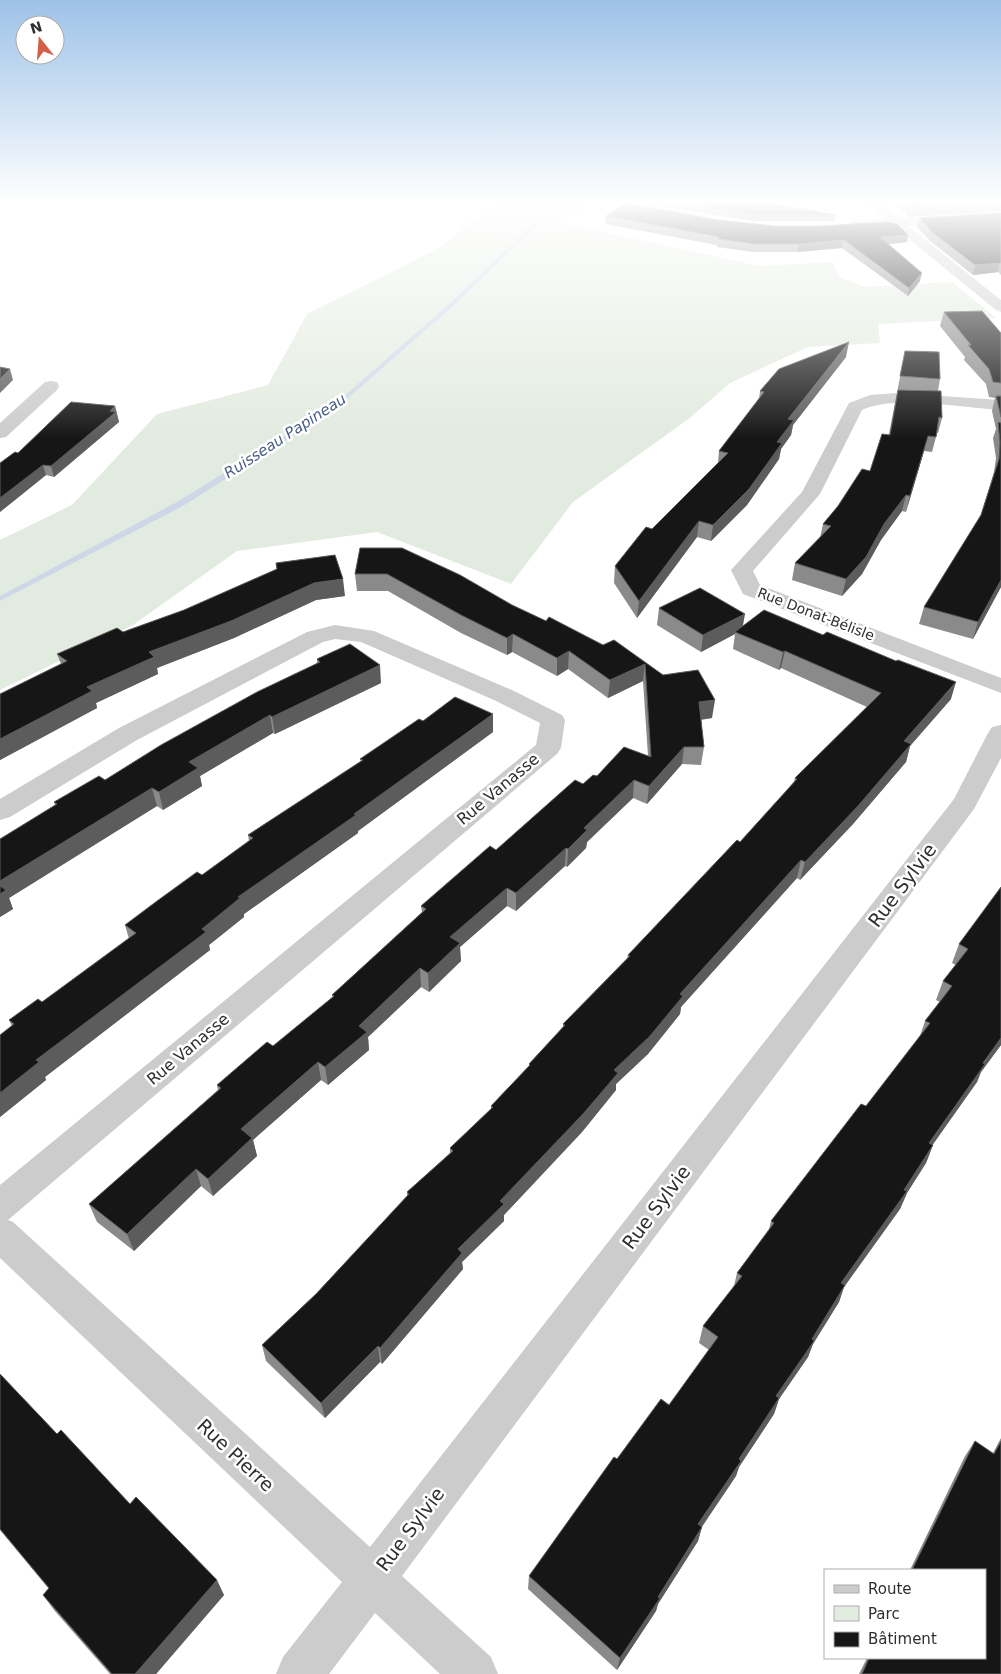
<svg xmlns="http://www.w3.org/2000/svg" width="1001" height="1674" viewBox="0 0 1001 1674" font-family="'DejaVu Sans',sans-serif">
	<style>
		.green { fill: #e2ebdf }
		.lines { fill: none; stroke-linecap: round; stroke-linejoin: round }
		.stream { fill: #cdd7e8; fill-rule: evenodd }
		.street { fill: #ccc; fill-rule: evenodd }
		.wall { fill: #8a8a8a }
		.shaded-wall { fill: #5c5c5c }
		.building { fill: #161616; stroke: #5c5c5c }
		.labels { text-anchor: middle; dominant-baseline: central; stroke-width: 5; stroke-linejoin: round; paint-order: stroke }
		.far-street-label { font-size: 14px; fill: #2f2f2f; stroke: #fff }
		.far-water-label { font-size: 15px; font-style: italic; fill: #475e88; stroke: #fff }
		.street-label { font-size: 16px; fill: #2f2f2f; stroke: #fff }
		.near-street-label { font-size: 19px; fill: #2f2f2f; stroke: #fff }
	</style>
	<rect width="100%" height="100%" fill="#fff"/>
	<path class="green" d="M499 204H565L589 208 558 222 759 266 833 262 839 277 865 287 952 282 996 318 878 324 880 343 808 347 730 383 691 417 573 502 511 584 377 532 237 551 133 625 0 690V540L72 505 157 414 268 385 307 314 441 247 484 211Z"/>
	<g class="lines">
		<path class="stream" d="M554 204H559L451 308 339 406 183 506 0 601V596L177 502 335 404 447 306Z"/>
		<g class="street">
			<path d="M867 204H881L899 218 1001 212V220L908 226 1001 300V312L996 310 893 226 848 228 846 225 853 221 884 219Z"/>
			<path d="M51 381 57 382 59 386 57 390 6 437 0 438V423L45 382Z"/>
			<path d="M897 393 1001 400V410C964 408 894 395 862 410L820 494 753 571 760 585 1001 678V693L743 594 731 570 802 492 849 403 870 395Z"/>
			<path d="M335 625 374 631 512 690 562 715 565 720 561 748 557 754 8 1220 13 1222 370 1547 954 799 988 733 992 727 1001 725V758L974 809 402 1576 491 1657 498 1674H440L375 1613 329 1674H276L283 1657 342 1582 0 1258V1185L536 745 540 723 494 700 361 642 335 639 323 642 137 740 10 817 0 820V799L119 728 307 632Z"/>
		</g>
	</g>
	<g class="wall">
		<path d="M645 204H774L836 215 835 221H754Z"/>
		<path d="M897 204H1001V211L908 217Z"/>
		<path d="M1001 213V275L998 272 973 275 930 241 917 227 920 218Z"/>
		<path d="M606 216 718 220 775 226 908 235 907 242 889 244 920 281 908 296 842 248 797 252H753L717 247V245L605 224Z"/>
		<path d="M944 312 1001 333V587L973 639 919 624 924 607 981 515 994 472 996 458 993 438 996 429 992 411 995 398 989 397 986 384 964 360 965 357 940 326Z"/>
		<path d="M905 351 940 379 938 391 942 418 938 433H937L932 452 924 451 906 512 902 511 881 540 862 574 842 596 792 580 795 563 820 538 823 524 870 471 889 434Z"/>
		<path d="M846 357 793 425 791 435 781 449 779 459 747 505 711 541 697 537 637 618 614 583 615 566 718 463 719 451 759 399 760 391Z"/>
		<path d="M115 406 119 422 54 477 46 475 0 512V463L18 453Z"/>
		<path d="M360 548 512 605 546 621 603 645 614 640 712 718 701 720 704 747 701 765 682 764 647 804 633 798 587 842 586 848 567 867 565 866 516 911 507 906 460 947 461 961 429 992 421 987 368 1037 369 1050 328 1085 321 1080 253 1140 257 1156 213 1196 201 1186 134 1251 97 1222 89 1204 218 1090 217 1085 273 1046 333 997 332 995 422 912 421 906 583 784 597 776 648 756 643 681 608 698 568 669 557 676 512 652 507 655 461 633 388 591H357L355 574Z"/>
		<path d="M276 563 345 596 316 600 234 638 157 668 158 674 96 703 97 708 0 760V694L61 664 57 654 123 632 184 610 277 569Z"/>
		<path d="M659 608 743 626 951 699 910 746 906 762 853 824 800 880 797 878 681 1007 680 1014 648 1054 616 1084V1090L582 1132 504 1215V1221L462 1262 463 1269 382 1364 380 1362 325 1418 266 1361 262 1345 316 1294 407 1196V1192L450 1153V1148L491 1109V1106L529 1066V1064L563 1028V1024L627 958 628 955 740 842 794 782 795 778 867 707 781 668 779 670 733 649 735 634 701 652 657 625Z"/>
		<path d="M317 659 381 683 275 734 273 733 200 776 202 786 163 810 157 806 9 898 13 909 0 917V839L55 805 54 802 105 780 317 664Z"/>
		<path d="M423 721 493 732 358 831V833L244 914V917L209 945 210 950 45 1077 46 1080 0 1117V1035L12 1026 9 1020 42 1002 129 939 125 925 202 875 249 841 248 835 361 761 360 759Z"/>
		<path d="M1001 887V1045L981 1072 977 1082 932 1145H933L926 1163 907 1193 900 1209 844 1287 839 1302 813 1344 808 1357 779 1399 774 1414 739 1467 736 1476 702 1527 698 1541 658 1604 656 1611 617 1670 528 1589 529 1576 617 1459 669 1405 709 1350 699 1343 703 1326 734 1286 737 1273 769 1229 771 1221 866 1106 920 1036 925 1021 940 1002 936 1000 943 981 956 965 952 963 959 944Z"/>
		<path d="M0 1374 57 1434 224 1595 156 1674H110L54 1610 43 1595 49 1589 0 1530Z"/>
		<path d="M1001 1438V1674H859L867 1658H985V1570H910L965 1456 975 1441 993 1453Z"/>
	</g>
	<g class="shaded-wall">
		<path d="M908 235 907 242 879 245 880 237Z"/>
		<path d="M844 240 842 248 797 252 798 244Z"/>
		<path d="M1000 262 998 272 973 275 975 265Z"/>
		<path d="M922 273 920 281 908 296 909 288Z"/>
		<path d="M849 342 846 357 793 425 791 435 781 449 779 459 747 505 711 541 713 525 777 442 788 419Z"/>
		<path d="M10 369 13 380 0 393V379Z"/>
		<path d="M115 406 119 422 54 477 51 466Z"/>
		<path d="M928 436 924 451 906 512 910 496Z"/>
		<path d="M43 465 46 475 0 512V498Z"/>
		<path d="M906 495 902 511 881 540 862 574 842 596 846 579 884 524Z"/>
		<path d="M699 521 697 537 637 618 639 601Z"/>
		<path d="M343 579 345 596 316 600 234 638 157 668 158 674 96 703 97 708 0 760V739L87 687 149 652 314 583Z"/>
		<path d="M1001 580V587L973 639 978 622Z"/>
		<path d="M745 614 742 631 735 632V634L701 652 703 635Z"/>
		<path d="M513 634 512 652 507 655V638Z"/>
		<path d="M569 651 568 669 557 676V658Z"/>
		<path d="M785 651 781 668 779 670 783 652Z"/>
		<path d="M645 664 643 681 608 698 610 680Z"/>
		<path d="M380 665 381 683 275 734 272 717Z"/>
		<path d="M956 682 951 699 910 746 906 762 853 824 800 880 805 862 904 741Z"/>
		<path d="M715 700 712 718 696 720 699 702Z"/>
		<path d="M493 714V732L358 831V833L244 914V917L209 945 210 950 45 1077 46 1080 0 1117V1093L36 1060 202 929 238 897Z"/>
		<path d="M270 715 273 733 200 776 202 786 163 810 159 792 189 762Z"/>
		<path d="M684 747 682 764 647 804 649 786Z"/>
		<path d="M634 780 633 798 587 842 586 848 567 867 568 849 584 828Z"/>
		<path d="M152 788 157 806 9 898 13 909 0 917V881Z"/>
		<path d="M566 848 565 866 516 911V893Z"/>
		<path d="M801 860 797 878 681 1007 680 1014 648 1054 616 1084V1090L582 1132 504 1215V1221L462 1262 463 1269 382 1364 380 1348 458 1249 500 1201 680 994Z"/>
		<path d="M507 888V906L460 947 461 961 429 992 428 973 450 937Z"/>
		<path d="M420 968 421 987 368 1037 369 1050 328 1085 325 1067 359 1026Z"/>
		<path d="M1001 1038V1045L981 1072 977 1082 922 1160 929 1143Z"/>
		<path d="M318 1062 321 1080 253 1140 257 1156 213 1196 208 1179 241 1129Z"/>
		<path d="M933 1145 926 1163 907 1193 900 1209 844 1287 839 1302 813 1344 808 1357 779 1399 774 1414 739 1467 736 1476 694 1538 698 1524 739 1459 776 1396 812 1339 841 1283Z"/>
		<path d="M196 1169 201 1186 134 1251 127 1234Z"/>
		<path d="M378 1346 380 1362 325 1418 321 1403Z"/>
		<path d="M702 1527 698 1541 658 1604 656 1611 617 1670 620 1658Z"/>
		<path d="M217 1580 224 1595 156 1674H135Z"/>
	</g>
	<g class="building">
		<path d="M625 204H634L718 220 775 226H820L886 222 897 224 908 235 880 237 922 273 909 288 844 240 798 244H754L718 239 719 237 606 216Z"/>
		<path d="M686 204H774L836 215H755Z"/>
		<path d="M907 204H959L910 207Z"/>
		<path d="M1001 213V263L975 265 932 232 920 218Z"/>
		<path d="M982 311 1001 333V383L993 382 989 369 968 345H971L944 312Z"/>
		<path d="M849 342 788 419 794 420 777 442 782 443 749 489 713 525 699 521 639 601 615 566 646 527 652 529 728 453 719 451 764 392 760 391 779 369Z"/>
		<path d="M905 351 939 352 940 379 900 376Z"/>
		<path d="M0 367 10 369 0 379Z"/>
		<path d="M898 390 941 391 942 418 939 417 936 437 928 436 910 496 906 495 884 524 866 557 846 579 795 563 831 526 823 524 838 506 862 469 870 471 882 434 890 435Z"/>
		<path d="M996 396H1001V417Z"/>
		<path d="M71 402 115 406 110 411 116 412 51 466 43 465 0 498V463L15 452 18 453Z"/>
		<path d="M998 422 1001 423V580L978 622 924 607 981 515 999 459 1000 442Z"/>
		<path d="M360 548H402L460 575 512 605 546 621 549 617 603 645 614 640 663 675 698 670 715 700 699 702 704 747H684L649 786 634 780 584 828 587 830 568 849 566 848 516 893 507 888 450 937 460 943 428 973 420 968 359 1026 367 1032 325 1067 318 1062 241 1129 252 1138 208 1179 196 1169 127 1234 89 1204 221 1088 217 1085 267 1042 273 1046 334 996 332 995 426 909 421 906 490 846 496 850 575 780 583 784 593 775 597 776 624 747 651 757 645 664 610 680 569 651 557 658 513 634 507 638 461 615 387 574H355Z"/>
		<path d="M335 555 343 579 314 583 231 621 149 652 154 657 87 687 92 691 0 739V694L67 661 57 654 117 628 123 632 184 610 277 569 276 563Z"/>
		<path d="M700 588 745 614 703 635 659 608Z"/>
		<path d="M764 610 823 635 827 632 896 661 898 660 956 682 904 741 911 744 858 806 805 862 801 860 680 994 683 996 650 1036 614 1070 618 1073 583 1114 500 1201 504 1204 458 1249 462 1253 380 1348 378 1346 321 1403 262 1345 316 1294 409 1194 407 1192 453 1151 450 1148 493 1107 491 1106 530 1065 529 1064 565 1025 563 1024 630 956 628 955 737 840 740 842 797 779 795 778 881 693 785 651 783 652 735 632Z"/>
		<path d="M350 644 380 665 272 717 270 715 189 762 198 768 159 792 152 788 0 881V839L57 804 54 802 99 776 105 780 161 745 257 692 320 662 317 659Z"/>
		<path d="M455 697 493 714 354 814 356 815 238 897 240 898 202 929 206 932 36 1060 39 1062 0 1093V1035L14 1024 9 1020 38 999 42 1002 136 933 125 925 157 901 197 872 202 875 253 838 248 835 363 760 360 759 419 719 423 721Z"/>
		<path d="M0 886 6 890 0 894Z"/>
		<path d="M1001 887V1038L983 1063 985 1064 929 1143 933 1145 904 1190 907 1191 841 1283 845 1285 812 1339 814 1341 776 1396 779 1398 739 1459 741 1461 698 1524 702 1527 658 1597 660 1598 620 1658 529 1576 614 1457 617 1459 661 1399 669 1405 718 1337 703 1326 742 1276 737 1273 774 1223 771 1221 861 1104 866 1106 930 1023 925 1021 952 986 943 981 968 949 959 944Z"/>
		<path d="M0 1374 57 1434 61 1430 130 1504 136 1497 217 1580 135 1674H112L43 1595 49 1588 0 1529Z"/>
		<path d="M975 1441 994 1454 1001 1441V1674H862L869 1658H985V1570H912Z"/>
	</g>
	<linearGradient id="sky" x2="0" y2="1"><stop stop-color="#9dc2e8"/><stop offset="0.46" stop-color="#fff"/><stop offset="1" stop-color="#fff" stop-opacity="0"/></linearGradient>
	<rect width="1001" height="439" fill="url(#sky)"/>
	<g class="labels">
		<g class="far-street-label">
			<text transform="translate(816 614) rotate(21)">Rue Donat-Bélisle</text>
		</g>
		<g class="far-water-label">
			<text transform="translate(285 436) rotate(-33)">Ruisseau Papineau</text>
		</g>
		<g class="street-label">
			<text transform="translate(498 789) rotate(-40)">Rue Vanasse</text>
			<text transform="translate(188 1049) rotate(-40)">Rue Vanasse</text>
		</g>
		<g class="near-street-label">
			<text transform="translate(902 885) rotate(-53)">Rue Sylvie</text>
			<text transform="translate(656 1207) rotate(-53)">Rue Sylvie</text>
			<text transform="translate(236 1455) rotate(43)">Rue Pierre</text>
			<text transform="translate(410 1529) rotate(-53)">Rue Sylvie</text>
		</g>
	</g>
	<rect x="824" y="1569" width="162" height="90" fill="#ffffff" stroke="#acacac"/>
	<rect x="834" y="1585" width="25" height="8" fill="#cccccc" stroke="#acacac"/>
	<text x="868" y="1594" font-size="15" fill="#2f2f2f">Route</text>
	<rect x="834" y="1606" width="25" height="15" fill="#e2ebdf" stroke="#acacac"/>
	<text x="868" y="1619" font-size="15" fill="#2f2f2f">Parc</text>
	<rect x="834" y="1632" width="25" height="15" fill="#161616" stroke="#acacac"/>
	<text x="868" y="1644" font-size="15" fill="#2f2f2f">Bâtiment</text>
	<g transform="translate(40 40) rotate(343)"><circle r="24" fill="#ffffff" stroke="#acacac"/>
	<path d="M0-4L9 19L0 12L-9 19Z" fill="#d16047"/>
	<text y="-8" font-size="14" font-weight="bold" text-anchor="middle" fill="#2f2f2f">N</text>
	</g>
</svg>
